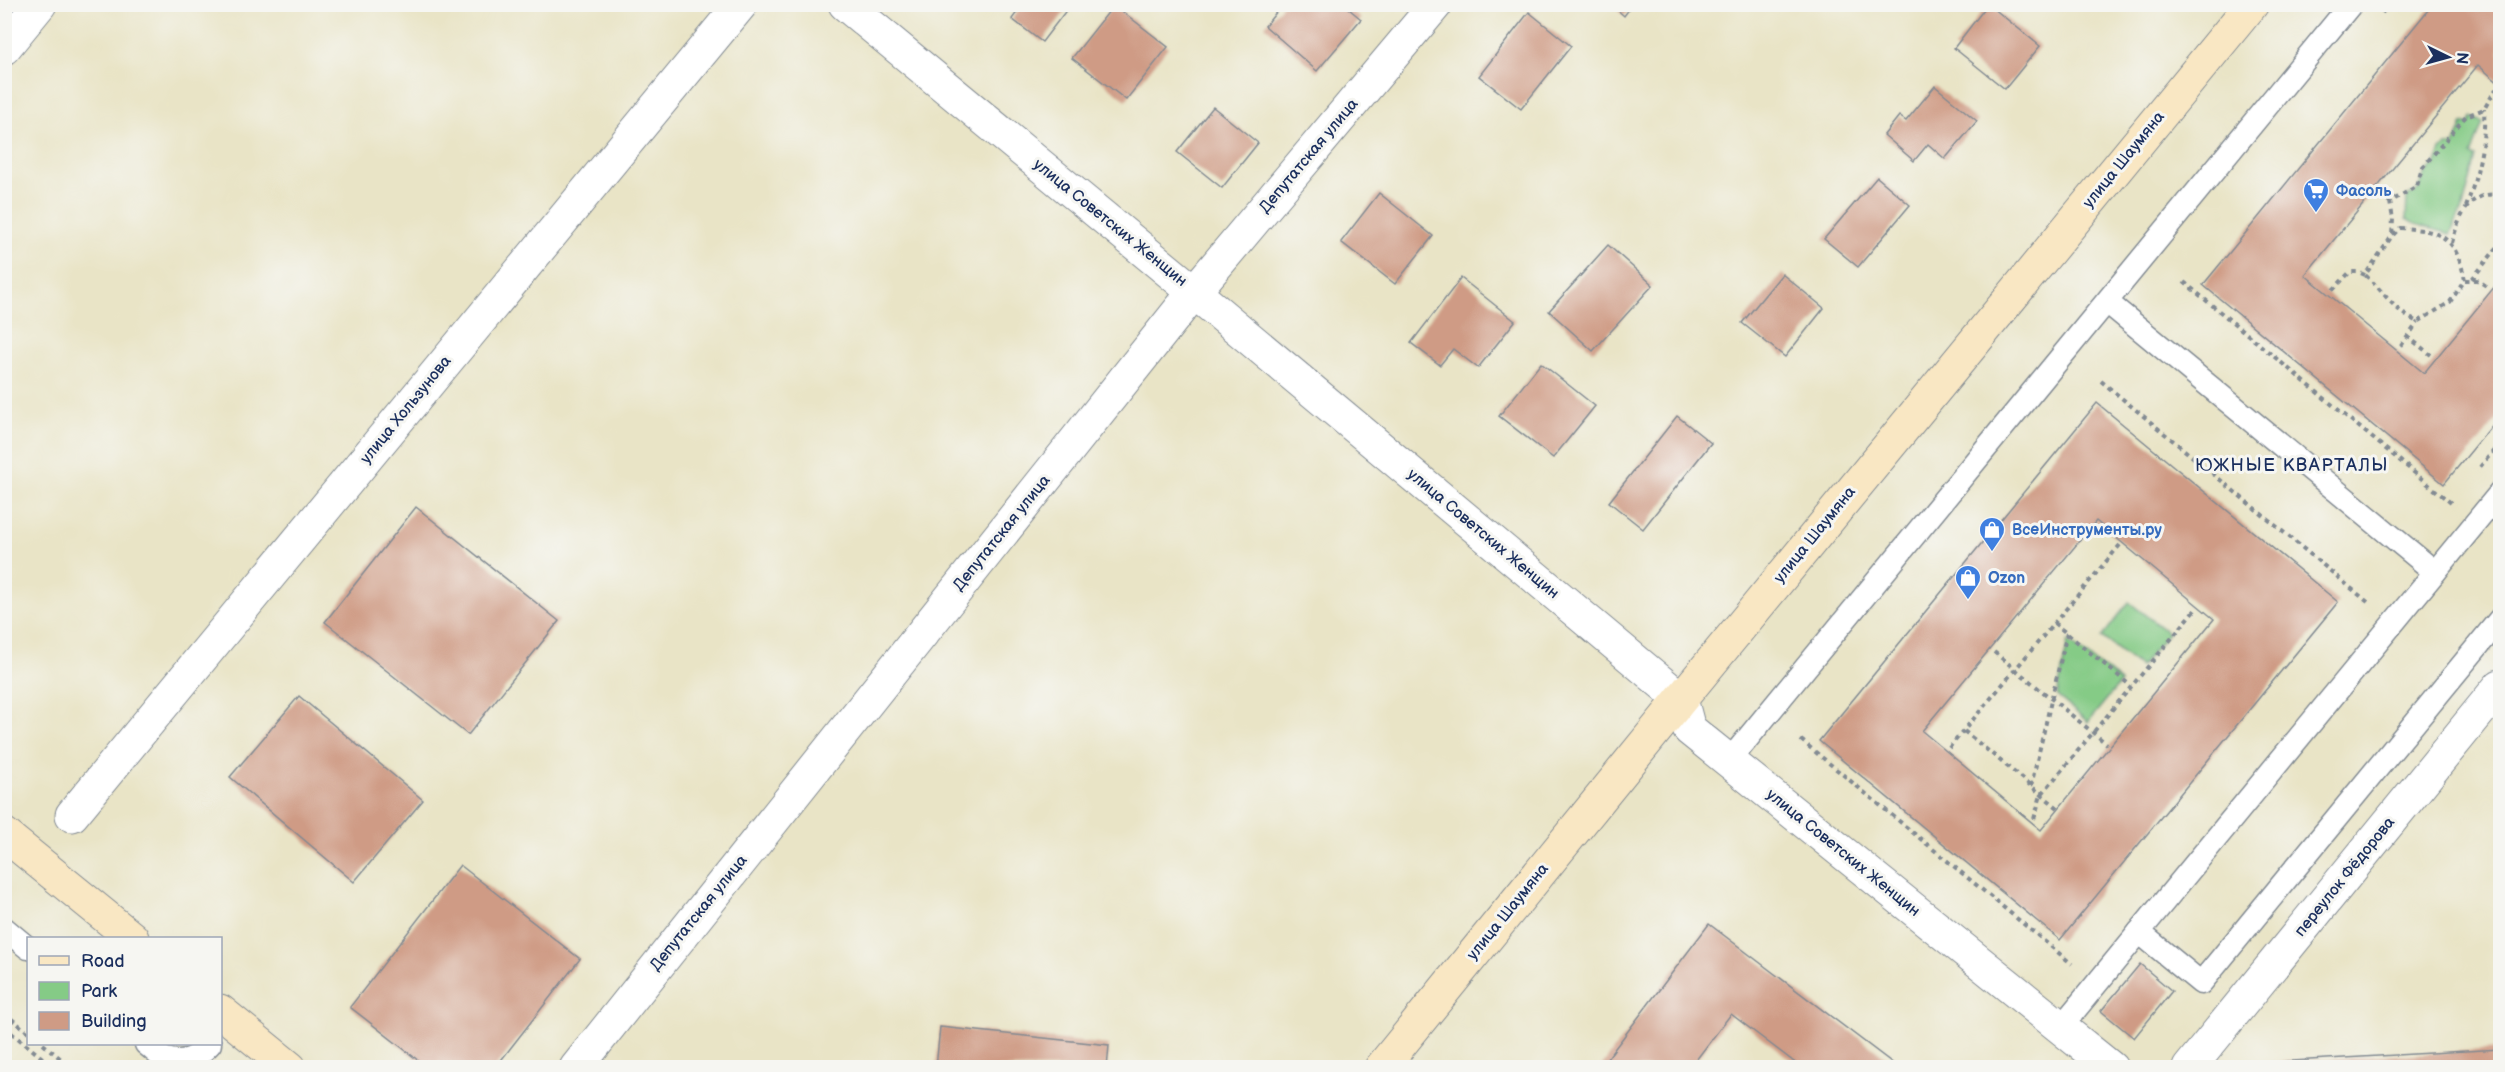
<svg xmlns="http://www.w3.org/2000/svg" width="2505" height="1072" viewBox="0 0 2505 1072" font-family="'Balsamiq Sans',sans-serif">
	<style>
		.green { fill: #85cb86; stroke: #507d72; stroke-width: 1.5 }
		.building { fill: #cf9b85; fill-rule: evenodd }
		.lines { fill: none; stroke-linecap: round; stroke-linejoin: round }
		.lane-casing { stroke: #828a92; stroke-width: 25 }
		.street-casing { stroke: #828a92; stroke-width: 35 }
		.secondary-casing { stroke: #828a92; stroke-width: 35 }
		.path { stroke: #828a92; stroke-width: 4; stroke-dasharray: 4.5 4.5; stroke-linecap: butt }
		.lane { stroke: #fff; stroke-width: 22 }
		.street { stroke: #fff; stroke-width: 33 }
		.secondary { stroke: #f9e7c3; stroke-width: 33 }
		.labels { text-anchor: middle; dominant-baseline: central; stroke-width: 6; stroke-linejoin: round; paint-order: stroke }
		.street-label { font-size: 16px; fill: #1b2f5e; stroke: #f6f6f2 }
		.shop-label { font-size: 16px; font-weight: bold; fill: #366cbe; stroke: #f6f6f2; text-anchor: start }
		.neighbourhood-label { font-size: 18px; letter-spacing: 1.5px; fill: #1b2f5e; stroke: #f6f6f2 }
	</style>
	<rect width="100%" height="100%" fill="#f6f6f2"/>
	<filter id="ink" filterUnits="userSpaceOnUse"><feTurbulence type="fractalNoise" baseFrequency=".0167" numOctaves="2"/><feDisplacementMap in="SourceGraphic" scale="12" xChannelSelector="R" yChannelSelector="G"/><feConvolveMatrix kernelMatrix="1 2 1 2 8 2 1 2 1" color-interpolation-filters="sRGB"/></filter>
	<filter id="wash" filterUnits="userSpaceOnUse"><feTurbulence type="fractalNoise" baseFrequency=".008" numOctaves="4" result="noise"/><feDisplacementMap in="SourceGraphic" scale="24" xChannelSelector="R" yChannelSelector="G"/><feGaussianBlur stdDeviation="1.35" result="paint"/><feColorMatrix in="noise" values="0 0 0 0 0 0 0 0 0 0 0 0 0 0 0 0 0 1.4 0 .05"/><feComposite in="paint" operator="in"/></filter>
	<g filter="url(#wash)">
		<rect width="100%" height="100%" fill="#e9e4c6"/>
		<g class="green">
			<path d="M2472 118 2483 122 2471 155 2476 157 2463 207 2450 234C2436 229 2418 227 2406 219L2407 197 2418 191C2424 180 2422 171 2435 166L2441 150 2446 146H2454L2463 123 2469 125Z"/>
			<path d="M2129 602 2168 633 2140 667 2102 637Z"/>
			<path d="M2068 641 2121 682 2088 722 2057 696Z"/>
		</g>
		<g id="blocks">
			<g class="building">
				<path d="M1023 4H1071L1042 42 1012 19Z"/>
				<path d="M1283 4H1343L1361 19 1317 71 1265 26Z"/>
				<path d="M1611 4H1633L1624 16Z"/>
				<path d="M1988 4 2040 46 2005 89 1954 48Z"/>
				<path d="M2433 4H2500V84L2478 65 2305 275 2424 373 2500 280V416L2444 484 2203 285Z"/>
				<path d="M1114 5 1168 47 1126 100 1072 58Z"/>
				<path d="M1529 12 1571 46 1521 109 1479 76Z"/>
				<path d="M1935 86 1977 121 1945 159 1928 144 1914 161 1884 135 1899 116 1906 121Z"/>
				<path d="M1213 107 1258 143 1222 188 1177 152Z"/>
				<path d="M1877 177 1910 205 1858 267 1824 239Z"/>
				<path d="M1379 193 1433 236 1395 284 1341 242Z"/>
				<path d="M1608 245 1653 285 1593 351 1549 311Z"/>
				<path d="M1782 274 1824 308 1785 357 1742 323Z"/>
				<path d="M1461 278 1515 321 1478 368 1453 349 1440 365 1411 343Z"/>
				<path d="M1541 363 1595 406 1553 458 1499 416Z"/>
				<path d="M2097 403 2338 602 2060 940 1819 741ZM2096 521 2214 619 2041 830 1922 731Z"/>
				<path d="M1677 416 1711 443 1643 529 1609 502Z"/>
				<path d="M416 507 559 621 468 735 325 622Z"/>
				<path d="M299 696 423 800 354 882 230 777Z"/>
				<path d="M460 865 580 959 495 1068H428L350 1007Z"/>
				<path d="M1709 924 1899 1068H1802L1731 1014 1690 1068H1600Z"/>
				<path d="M2140 964 2172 991 2134 1038 2101 1011Z"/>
				<path d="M940 1027 1109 1045 1107 1068H936Z"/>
				<path d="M2500 1049V1068H2225V1065Z"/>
			</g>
		</g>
	</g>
	<g filter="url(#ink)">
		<use href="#blocks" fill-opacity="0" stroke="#828a92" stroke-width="1.5"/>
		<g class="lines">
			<defs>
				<g id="lane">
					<path d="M2107 302 2435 572"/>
					<path d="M1729 761 2351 4"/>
					<path d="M4 928 28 948"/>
					<path d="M2139 932 2201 983 2500 619"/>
					<path d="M2061 1027 2500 493"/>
					<path d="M146 1044C152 1048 159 1057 166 1059 184 1065 198 1057 210 1044"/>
				</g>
				<g id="street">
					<path d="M845 4 1194 292 1681 699 1689 729 2111 1068"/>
					<path d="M4 48 40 4"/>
					<path d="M72 815 741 4"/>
					<path d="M576 1068 1194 292 1436 4"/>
					<path d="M2189 1068 2500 686"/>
				</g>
				<g id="secondary">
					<path d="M4 834 132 938"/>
					<path d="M220 1011 290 1068"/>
					<path d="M1381 1068 1681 699 2252 4"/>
				</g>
			</defs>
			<use href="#lane" class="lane-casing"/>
			<use href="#street" class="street-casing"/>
			<use href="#secondary" class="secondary-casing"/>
			<g class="path">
				<path d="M2382 13 2389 4"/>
				<path d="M2380 194 2390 202 2417 186 2422 168 2466 116 2484 109 2496 89"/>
				<path d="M2390 202 2393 219 2392 236 2400 228C2443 230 2456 238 2465 280L2450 302 2418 322C2395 313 2384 291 2365 275L2392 236"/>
				<path d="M2466 207C2477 177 2486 142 2484 109"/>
				<path d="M2452 243C2459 217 2469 190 2500 195"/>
				<path d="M2472 279 2500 244"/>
				<path d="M2465 280H2477L2488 287"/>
				<path d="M2184 282 2451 503"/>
				<path d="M2333 290 2350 272H2358L2365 275"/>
				<path d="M2407 336 2431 355"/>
				<path d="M2401 346 2418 322"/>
				<path d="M2101 381 2369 603"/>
				<path d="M2480 467 2500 443"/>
				<path d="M2054 623 2131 686"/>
				<path d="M1994 652 2107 744"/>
				<path d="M1964 731 2058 808"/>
				<path d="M1801 740 2072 964"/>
				<path d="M1949 748 2120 545"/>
				<path d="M2031 786 2067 633"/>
				<path d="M2034 819 2041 795 2196 609"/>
				<path d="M4 1013 28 1032"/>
				<path d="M4 1027 55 1068"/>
				<path d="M43 1044 72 1068"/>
			</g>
			<use href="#lane" class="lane"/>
			<use href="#street" class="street"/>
			<use href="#secondary" class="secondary"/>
		</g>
	</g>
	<defs>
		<symbol id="supermarket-pin" viewBox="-11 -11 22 30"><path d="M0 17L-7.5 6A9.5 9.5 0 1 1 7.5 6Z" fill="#3f7fe0" stroke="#f6f6f2"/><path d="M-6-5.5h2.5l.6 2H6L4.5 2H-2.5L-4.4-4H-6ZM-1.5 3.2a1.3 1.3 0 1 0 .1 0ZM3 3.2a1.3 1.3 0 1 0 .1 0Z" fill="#fff"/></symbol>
		<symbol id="shop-pin" viewBox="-11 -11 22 30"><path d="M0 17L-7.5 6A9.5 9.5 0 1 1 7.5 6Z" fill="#3f7fe0" stroke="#f6f6f2"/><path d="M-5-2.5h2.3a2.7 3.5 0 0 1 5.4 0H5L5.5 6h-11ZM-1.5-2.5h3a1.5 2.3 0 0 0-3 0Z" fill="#fff"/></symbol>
	</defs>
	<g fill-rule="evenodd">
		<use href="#supermarket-pin" x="2301" y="176" width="30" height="40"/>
		<use href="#shop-pin" x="1977" y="515" width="30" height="40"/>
		<use href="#shop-pin" x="1953" y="563" width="30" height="40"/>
	</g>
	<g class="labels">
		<g class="street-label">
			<text transform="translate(1309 156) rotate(-50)">Депутатская улица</text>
			<text transform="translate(2124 160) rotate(-51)">улица Шаумяна</text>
			<text transform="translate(1110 223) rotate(39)">улица Советских Женщин</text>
			<text transform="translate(406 410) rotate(-51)">улица Хользунова</text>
			<text transform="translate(1002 533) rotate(-51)">Депутатская улица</text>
			<text transform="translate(1483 534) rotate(40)">улица Советских Женщин</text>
			<text transform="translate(1815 535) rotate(-51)">улица Шаумяна</text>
			<text transform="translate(1843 853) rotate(39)">улица Советских Женщин</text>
			<text transform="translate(2345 877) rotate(-51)">переулок Фёдорова</text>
			<text transform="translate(1508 912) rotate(-51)">улица Шаумяна</text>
			<text transform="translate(699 913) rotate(-51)">Депутатская улица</text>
		</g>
		<g class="shop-label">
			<text x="2336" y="191">Фасоль</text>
			<text x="2012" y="530">ВсеИнструменты.ру</text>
			<text x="1988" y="578">Ozon</text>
		</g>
		<g class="neighbourhood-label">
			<text x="2292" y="465">ЮЖНЫЕ КВАРТАЛЫ</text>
		</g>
	</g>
	<rect width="2505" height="1072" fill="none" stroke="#f6f6f2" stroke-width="24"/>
	<rect x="27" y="937" width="195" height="108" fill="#f6f6f2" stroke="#9ea6b7" stroke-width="1.5"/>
	<rect x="39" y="956" width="30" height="9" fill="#f9e7c3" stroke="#9ea6b7" stroke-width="1.5"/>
	<text x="81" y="967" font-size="18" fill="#1b2f5e">Road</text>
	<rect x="39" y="982" width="30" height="18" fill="#85cb86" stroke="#9ea6b7" stroke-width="1.5"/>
	<text x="81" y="997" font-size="18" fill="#1b2f5e">Park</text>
	<rect x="39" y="1012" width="30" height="18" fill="#cf9b85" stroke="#9ea6b7" stroke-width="1.5"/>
	<text x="81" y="1027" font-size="18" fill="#1b2f5e">Building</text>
	<g transform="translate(2448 57) rotate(95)" stroke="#f6f6f2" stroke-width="4.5" paint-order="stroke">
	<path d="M0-4.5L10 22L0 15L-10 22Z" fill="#1b2f5e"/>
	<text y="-9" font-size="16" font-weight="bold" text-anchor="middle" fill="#1b2f5e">N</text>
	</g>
</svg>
